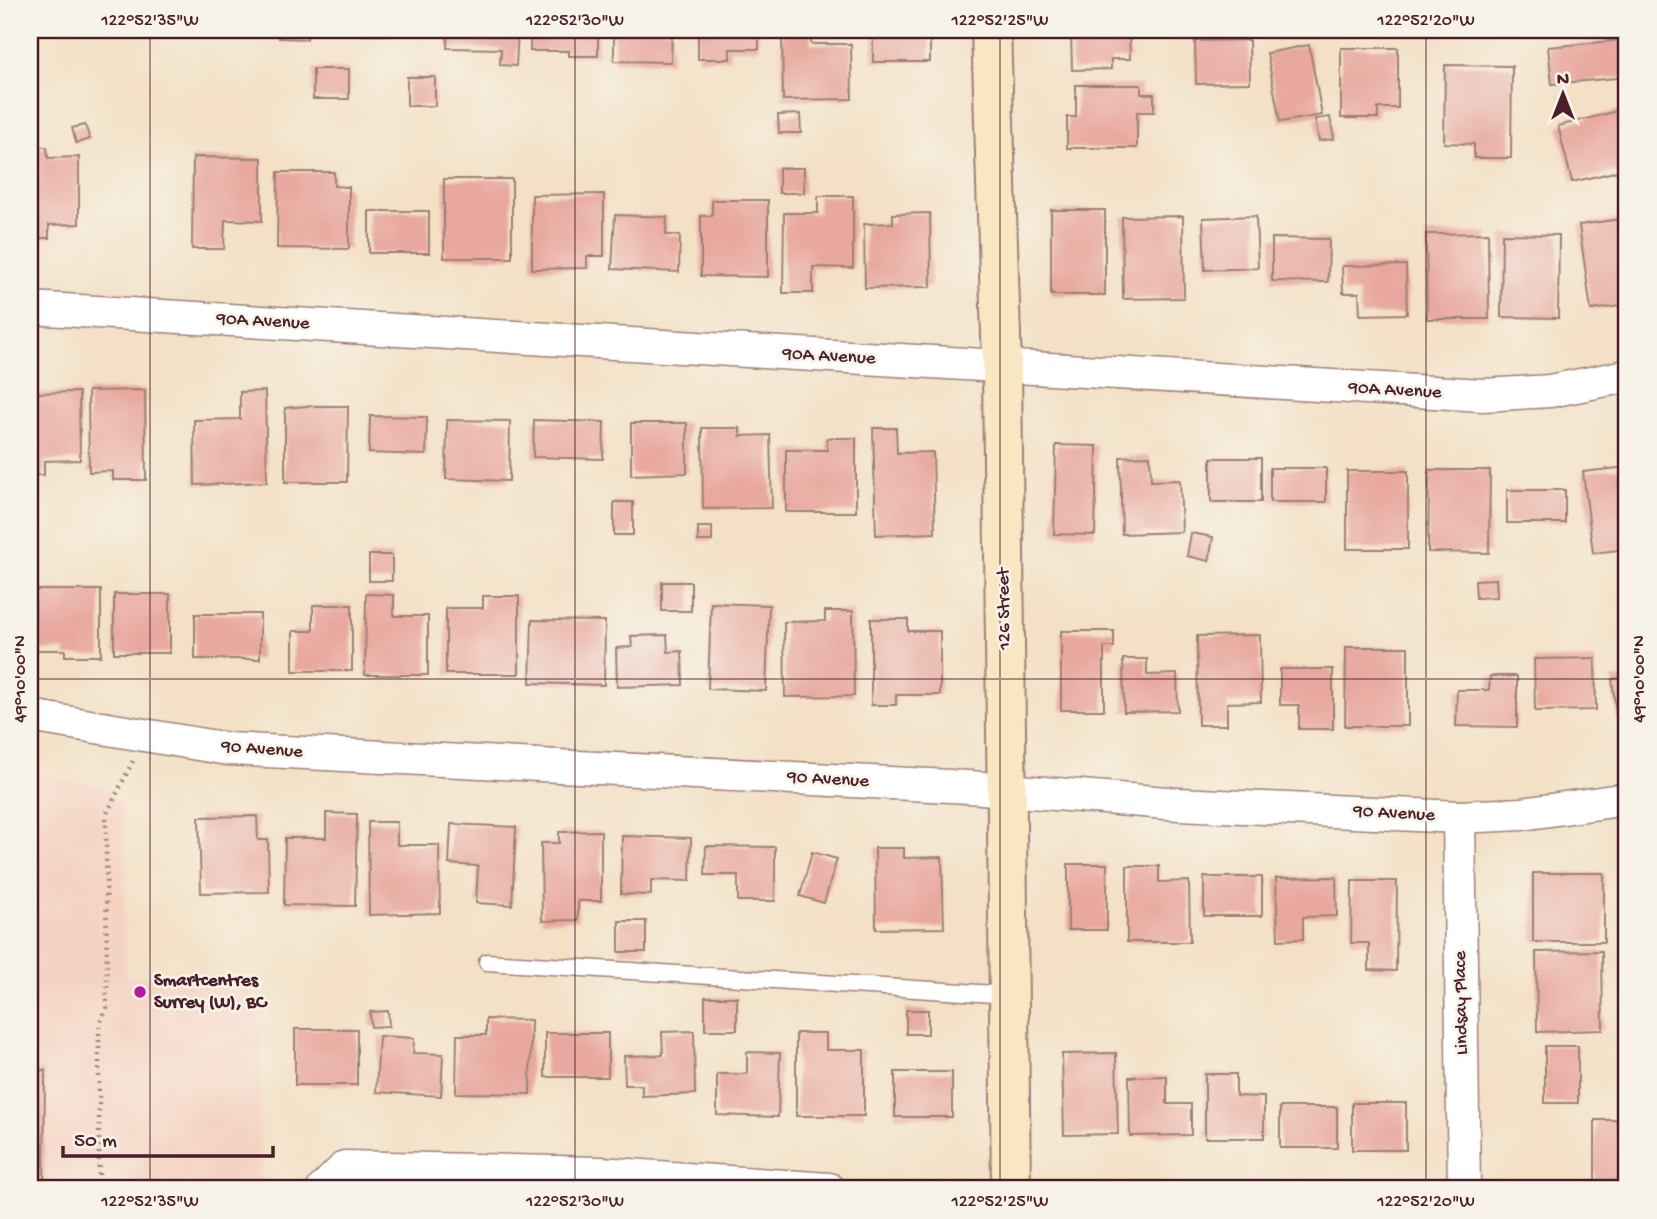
<svg xmlns="http://www.w3.org/2000/svg" width="1657" height="1219" viewBox="0 0 1657 1219" font-family="'Gochi Hand',sans-serif">
	<style>
		.built { fill: #f5d3c2 }
		.building { fill: #e8a89f }
		.lines { fill: none; stroke-linecap: round; stroke-linejoin: round }
		.lane-casing { stroke: #9e8078; stroke-width: 19 }
		.street-casing { stroke: #9e8078; stroke-width: 35 }
		.secondary-casing { stroke: #9e8078; stroke-width: 42 }
		.path { stroke: #9e8078; stroke-width: 4.5; stroke-dasharray: 2 5; stroke-linecap: butt }
		.lane { stroke: #fff; stroke-width: 16 }
		.street { stroke: #fff; stroke-width: 32 }
		.secondary { stroke: #f9e7c3; stroke-width: 38 }
		.ticks { fill: none; stroke: #4a1f2b; stroke-width: 2; stroke-opacity: 0.45 }
		.poi-dot { fill: #b5179e; stroke: #f7f3e8; stroke-width: 2.5 }
		.labels { text-anchor: middle; dominant-baseline: central; stroke-width: 5; stroke-linejoin: round; paint-order: stroke }
		.street-label { font-size: 19px; fill: #4a1f2b; stroke: #f7f3e8 }
		.poi-label { font-size: 19px; font-weight: bold; fill: #4a1f2b; stroke: #f7f3e8; text-anchor: start }
		.neatline { fill: none; stroke: #4a1f2b; stroke-width: 2.5 }
		.ticks-label { font-size: 18px; text-anchor: middle; fill: #4a1f2b }
	</style>
	<rect width="100%" height="100%" fill="#f7f3e8"/>
	<filter id="ink" filterUnits="userSpaceOnUse"><feTurbulence type="fractalNoise" baseFrequency=".0143" numOctaves="2"/><feDisplacementMap in="SourceGraphic" scale="14" xChannelSelector="R" yChannelSelector="G"/><feConvolveMatrix kernelMatrix="1 2 1 2 8 2 1 2 1" color-interpolation-filters="sRGB"/></filter>
	<filter id="wash" filterUnits="userSpaceOnUse"><feTurbulence type="fractalNoise" baseFrequency=".00686" numOctaves="4" result="noise"/><feDisplacementMap in="SourceGraphic" scale="28" xChannelSelector="R" yChannelSelector="G"/><feGaussianBlur stdDeviation="1.57" result="paint"/><feColorMatrix in="noise" values="0 0 0 0 0 0 0 0 0 0 0 0 0 0 0 0 0 1.4 0 .05"/><feComposite in="paint" operator="in"/></filter>
	<g filter="url(#wash)">
		<rect width="100%" height="100%" fill="#f3e0c5"/>
		<path class="built" d="M30 773 104 787 124 810 125 975 240 977 260 1007 261 1189H30Z"/>
		<g id="blocks">
			<g class="building">
				<path d="M279 30H307V39L279 38Z"/>
				<rect x="362" y="30" width="66" height="5"/>
				<path d="M448 30H518L516 66 500 65 501 49 447 48Z"/>
				<path d="M530 30H598V56H569V51H530Z"/>
				<path d="M614 30H672L671 62 614 61Z"/>
				<path d="M698 30H759V49H730V59H698Z"/>
				<path d="M782 30H810L811 44H851L852 99 783 100Z"/>
				<rect x="873" y="30" width="57" height="32"/>
				<path d="M1071 30H1129L1130 59H1111V69L1072 70Z"/>
				<path d="M1249 40 1250 83 1196 84 1195 41Z"/>
				<path d="M1623 40 1627 77 1552 84 1548 47Z"/>
				<path d="M1309 45 1322 115 1280 122 1267 53Z"/>
				<path d="M1341 48H1398V108H1378V118H1341Z"/>
				<path d="M1445 65 1512 66 1511 158H1474V144L1444 143Z"/>
				<rect x="313" y="69" width="36" height="30"/>
				<rect x="407" y="77" width="28" height="29"/>
				<path d="M1076 85H1141V94H1154V112H1137V148H1067V117H1076Z"/>
				<path d="M1625 109 1627 169 1572 182 1558 126Z"/>
				<path d="M800 114 801 133H779L778 115Z"/>
				<path d="M1330 117 1334 139 1319 141 1315 119Z"/>
				<path d="M85 125 90 139 76 143 72 128Z"/>
				<path d="M30 147H47L48 158 79 157V224L49 225V238H33V223H30Z"/>
				<path d="M193 157 262 158V221L225 220 224 249H192Z"/>
				<rect x="779" y="168" width="25" height="25"/>
				<path d="M278 172H334V186L349 187V249L277 248Z"/>
				<rect x="444" y="179" width="68" height="79"/>
				<path d="M604 194V256H587V268L532 269V195Z"/>
				<path d="M818 196H853V268L813 267V293H783L784 213H818Z"/>
				<path d="M712 200H768V277L701 276V216H712Z"/>
				<rect x="1051" y="210" width="54" height="85"/>
				<rect x="369" y="211" width="60" height="42"/>
				<path d="M930 213 931 287 865 288 864 224 893 223V214Z"/>
				<path d="M615 215 667 217 666 235H680L679 272 612 269Z"/>
				<path d="M1183 216 1184 298 1123 299 1122 217Z"/>
				<path d="M1256 216 1258 268 1205 270 1203 218Z"/>
				<path d="M1627 218V305L1591 310 1579 225Z"/>
				<path d="M1488 233 1489 319H1427L1426 234Z"/>
				<path d="M1502 234 1559 235 1558 318 1501 317Z"/>
				<path d="M1272 238 1329 239 1328 282 1272 281Z"/>
				<path d="M1406 265 1407 314 1360 315 1359 293H1343L1342 266Z"/>
				<path d="M145 390 146 480H113V471L89 472 88 391Z"/>
				<path d="M265 391 267 482 195 485 194 420 240 419V392Z"/>
				<path d="M79 392 80 460 44 461V475H30V393Z"/>
				<path d="M307 406H348L347 482H285V408Z"/>
				<path d="M370 416 427 417 426 455 369 453Z"/>
				<path d="M447 420 510 421 509 481 446 479Z"/>
				<path d="M534 420 604 422 603 459 533 457Z"/>
				<path d="M631 423H687V473L631 475Z"/>
				<path d="M702 428H740V436L770 435 772 508 703 509Z"/>
				<path d="M873 428H896L897 453 933 452 935 533 876 535Z"/>
				<path d="M827 438H856V512H786V450H827Z"/>
				<path d="M1056 445 1097 446 1095 535 1054 534Z"/>
				<path d="M1150 456 1151 481 1180 480 1182 532 1122 534 1120 457Z"/>
				<rect x="1211" y="458" width="50" height="44"/>
				<path d="M1627 467V549L1593 553 1583 472Z"/>
				<rect x="1270" y="468" width="56" height="34"/>
				<path d="M1429 470H1490L1489 553 1428 552Z"/>
				<rect x="1347" y="471" width="61" height="78"/>
				<rect x="1507" y="490" width="58" height="33"/>
				<rect x="614" y="502" width="19" height="33"/>
				<rect x="698" y="527" width="14" height="14"/>
				<path d="M1191 533 1213 537 1209 561 1187 556Z"/>
				<rect x="369" y="555" width="23" height="26"/>
				<path d="M1496 579 1497 597 1476 598 1475 580Z"/>
				<rect x="662" y="582" width="29" height="29"/>
				<path d="M35 590H101V656H65V650H35Z"/>
				<rect x="114" y="594" width="56" height="59"/>
				<path d="M366 594 394 595V616H428V675H365Z"/>
				<path d="M483 596H519V674H446V608H483Z"/>
				<path d="M711 603 769 605 766 691 708 689Z"/>
				<path d="M313 605H352V671H293V631H313Z"/>
				<path d="M825 611H853L854 696 785 697 784 622 825 621Z"/>
				<rect x="195" y="614" width="65" height="45"/>
				<path d="M871 619H908V631H940V695H896V705H871Z"/>
				<path d="M532 620 605 621 604 685 530 683Z"/>
				<path d="M1061 631H1114V647H1104V710H1061Z"/>
				<path d="M667 635 668 652 682 651 683 685 617 687 616 648 632 647 631 636Z"/>
				<path d="M1260 635 1261 702 1227 703V725H1198L1197 636Z"/>
				<path d="M1346 647H1408V726H1345Z"/>
				<path d="M1595 658 1596 710 1535 711 1534 659Z"/>
				<path d="M1123 659H1147V675L1177 674 1178 711 1124 712Z"/>
				<path d="M1280 669H1333V729H1299V705H1280Z"/>
				<path d="M1490 676H1517V727L1456 726 1457 690H1489Z"/>
				<path d="M1627 677V719L1617 720 1612 679Z"/>
				<path d="M326 813 357 814 355 906 284 905 285 838H326Z"/>
				<path d="M257 816 258 840H268L269 892 201 893 199 817Z"/>
				<path d="M368 822H397V845H439L440 913 369 915Z"/>
				<path d="M451 824 516 827 512 905 476 903 478 866 449 864Z"/>
				<path d="M601 831V901H578V920L542 921 541 843H559V832Z"/>
				<path d="M622 836 691 838 690 881 651 880V895L621 894Z"/>
				<path d="M706 846 775 847V901H738V875H705Z"/>
				<path d="M875 848H904V858L942 857 944 928 876 929Z"/>
				<path d="M812 852 837 859 824 903 800 896Z"/>
				<rect x="1068" y="864" width="39" height="66"/>
				<path d="M1127 866H1159V882L1189 881 1190 942H1127Z"/>
				<rect x="1533" y="873" width="71" height="69"/>
				<rect x="1204" y="877" width="58" height="39"/>
				<path d="M1336 877 1337 916 1303 917V939L1278 940 1276 878Z"/>
				<path d="M1352 881H1397L1396 971 1369 970V943H1351Z"/>
				<rect x="30" y="885" width="4" height="35"/>
				<rect x="619" y="921" width="27" height="31"/>
				<path d="M1602 951 1603 1030 1537 1032 1536 952Z"/>
				<rect x="705" y="997" width="32" height="33"/>
				<rect x="906" y="1010" width="22" height="24"/>
				<path d="M388 1011 389 1026 371 1027 370 1012Z"/>
				<path d="M486 1019 531 1020 530 1094 456 1093 457 1035H486Z"/>
				<rect x="295" y="1029" width="62" height="56"/>
				<path d="M694 1031 695 1094 642 1096V1085H625L624 1056 663 1055 662 1032Z"/>
				<rect x="545" y="1033" width="63" height="44"/>
				<path d="M796 1033H826V1050H864V1116H796Z"/>
				<path d="M379 1036 414 1038 413 1053 443 1054 441 1096 376 1092Z"/>
				<rect x="1545" y="1046" width="33" height="57"/>
				<path d="M747 1052 780 1053 778 1117 717 1115V1074H747Z"/>
				<path d="M1116 1053 1118 1134 1064 1135 1062 1054Z"/>
				<path d="M30 1070H45L44 1189H30Z"/>
				<rect x="895" y="1072" width="57" height="45"/>
				<path d="M1205 1074H1236V1096L1264 1097V1138H1205Z"/>
				<path d="M1167 1076V1104H1191V1135L1130 1136 1129 1077Z"/>
				<rect x="1352" y="1103" width="54" height="47"/>
				<rect x="1280" y="1107" width="57" height="41"/>
				<rect x="1595" y="1120" width="32" height="62"/>
			</g>
		</g>
	</g>
	<g filter="url(#ink)">
		<use href="#blocks" fill-opacity="0" stroke="#9e8078" stroke-width="2"/>
		<g class="lines">
			<defs>
				<path id="lane" d="M487 962 1010 995"/>
				<g id="street">
					<path d="M30 308 1483 395 1550 391 1627 376"/>
					<path d="M30 716 228 749 969 787 1179 804 1459 817 1522 814 1627 799"/>
					<path d="M1459 817 1464 1189"/>
					<path d="M323 1189 345 1167 601 1173 829 1189"/>
				</g>
				<path id="secondary" d="M991 30 1002 367 1011 1189"/>
			</defs>
			<use href="#lane" class="lane-casing"/>
			<use href="#street" class="street-casing"/>
			<use href="#secondary" class="secondary-casing"/>
			<path class="path" d="M99 1189V1025L107 1007 106 815 133 761"/>
			<use href="#lane" class="lane"/>
			<use href="#street" class="street"/>
			<use href="#secondary" class="secondary"/>
		</g>
	</g>
	<path class="ticks" d="M150 30V1189M575 30V1189M1000 30V1189M1426 30V1189M30 31H1627M30 679H1627"/>
	<circle class="poi-dot" cx="140" cy="992" r="7"/>
	<g class="labels">
		<g class="street-label">
			<text transform="translate(263 322) rotate(3)">90A Avenue</text>
			<text transform="translate(829 357) rotate(3)">90A Avenue</text>
			<text transform="translate(1395 391) rotate(3)">90A Avenue</text>
			<text transform="translate(1005 609) rotate(-91)">126 Street</text>
			<text transform="translate(262 750) rotate(4)">90 Avenue</text>
			<text transform="translate(828 780) rotate(3)">90 Avenue</text>
			<text transform="translate(1394 814) rotate(3)">90 Avenue</text>
			<text transform="translate(1462 1003) rotate(-91)">Lindsay Place</text>
		</g>
		<g class="poi-label">
			<text x="154" y="981">Smartcentres<tspan x="154" dy="22">Surrey (W), BC</tspan></text>
		</g>
	</g>
	<rect width="1657" height="1219" fill="none" stroke="#f7f3e8" stroke-width="77"/>
	<g transform="translate(1563 94)" stroke="#f7f3e8" stroke-width="5" paint-order="stroke">
	<path d="M0-5L12 26L0 18L-12 26Z" fill="#4a1f2b"/>
	<text y="-10" font-size="19" font-weight="bold" text-anchor="middle" fill="#4a1f2b">N</text>
	</g>
	<path d="M63 1146v10h210v-10" fill="none" stroke="#4a1f2b" stroke-width="3.5"/>
	<text x="74" y="1146" font-size="21" fill="#4a1f2b" stroke="#f7f3e8" stroke-width="5" paint-order="stroke">50 m</text>
	<rect x="38" y="38" width="1580" height="1142" class="neatline"/>
	<g class="ticks-label">
		<text x="150" y="25">122°52'35"W</text>
		<text x="575" y="25">122°52'30"W</text>
		<text x="1000" y="25">122°52'25"W</text>
		<text x="1426" y="25">122°52'20"W</text>
		<text transform="translate(19 679) rotate(-90)" y="6">49°10'00"N</text>
		<text transform="translate(1638 679) rotate(-90)" y="6">49°10'00"N</text>
		<text x="150" y="1206">122°52'35"W</text>
		<text x="575" y="1206">122°52'30"W</text>
		<text x="1000" y="1206">122°52'25"W</text>
		<text x="1426" y="1206">122°52'20"W</text>
	</g>
</svg>
